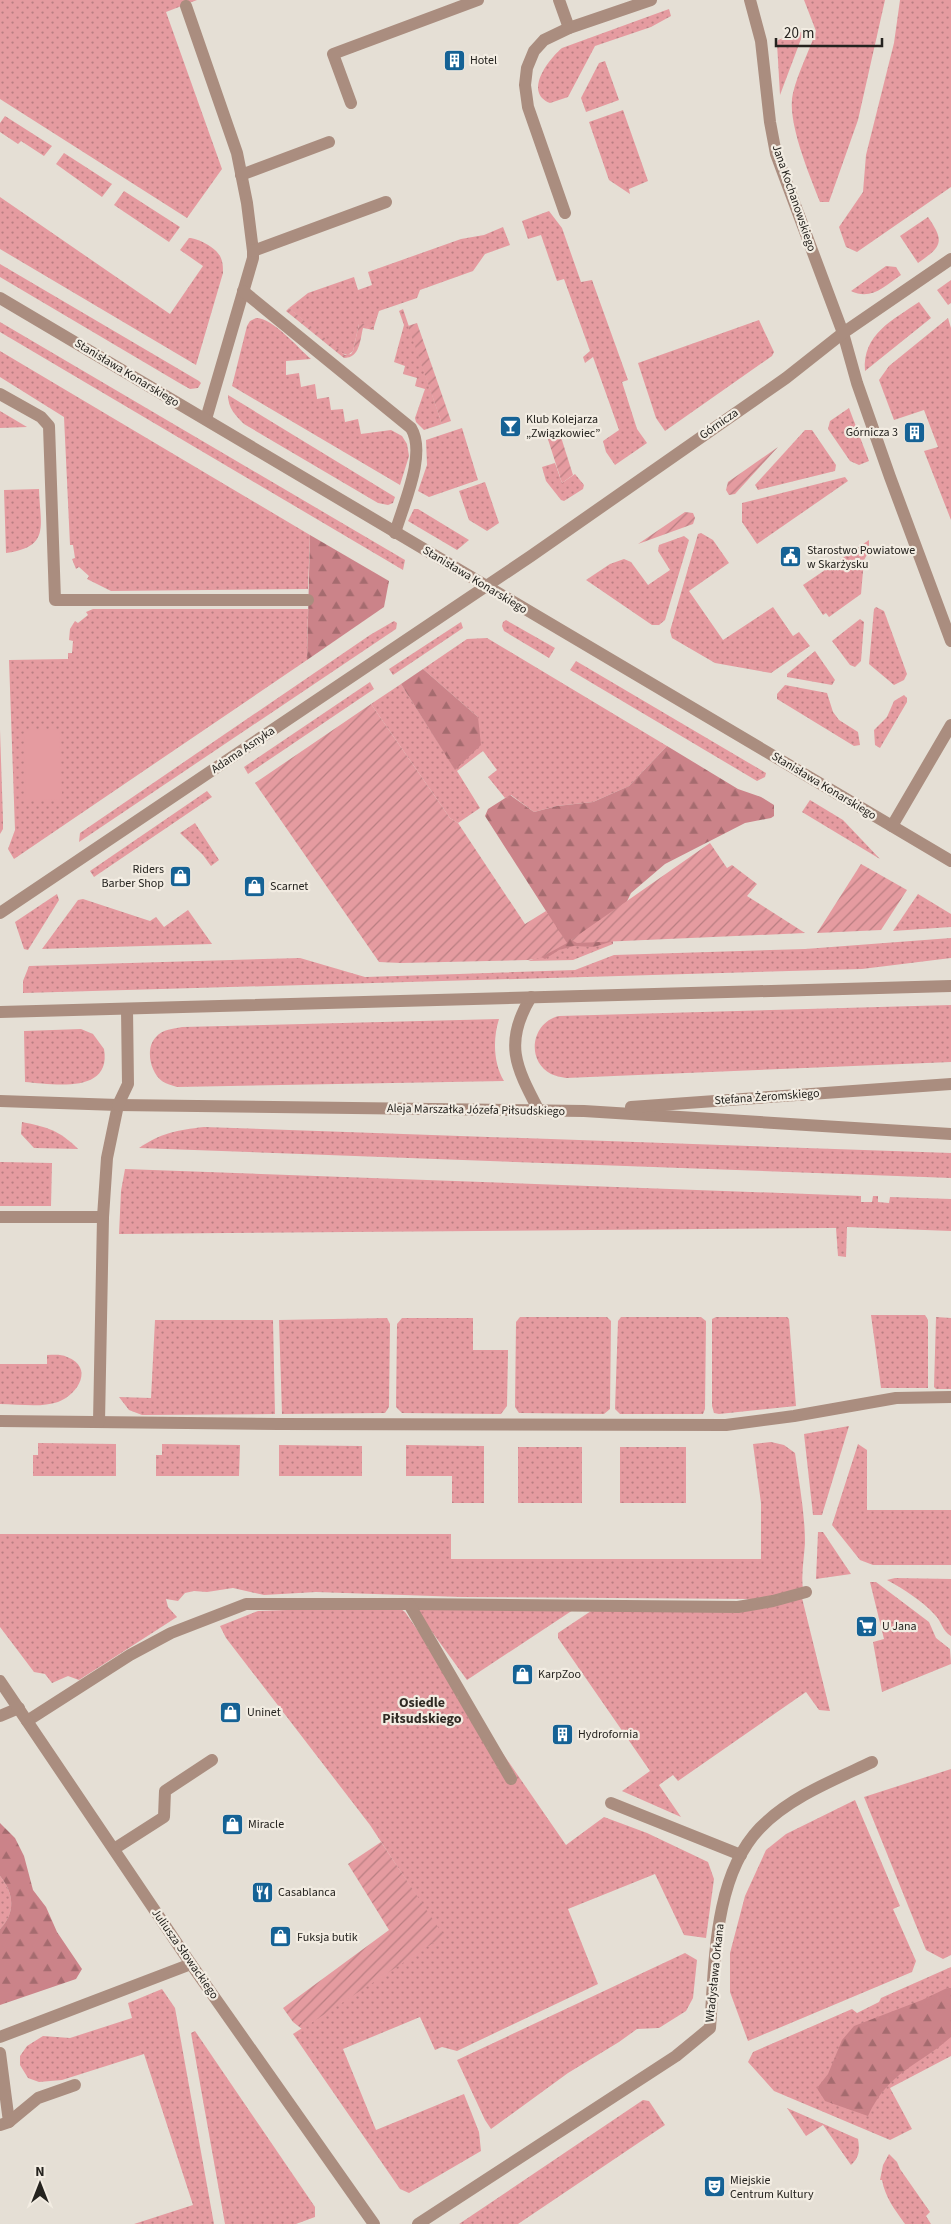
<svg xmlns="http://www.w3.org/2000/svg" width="951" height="2224" viewBox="0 0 951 2224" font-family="'Source Sans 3',sans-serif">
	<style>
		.grass { fill: url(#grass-dots) }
		.forest { fill: url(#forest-firs) }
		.park { fill: #e59ba0 }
		.garden { fill: url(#garden-furrows) }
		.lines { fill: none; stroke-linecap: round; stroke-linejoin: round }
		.service { stroke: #aa8d7f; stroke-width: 12 }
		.minor { stroke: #aa8d7f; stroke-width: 12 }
		.tertiary { stroke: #aa8d7f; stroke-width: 12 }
		.labels { text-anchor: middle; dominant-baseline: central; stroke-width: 4.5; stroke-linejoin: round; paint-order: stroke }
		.poi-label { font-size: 12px; fill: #25231f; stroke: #f2ece2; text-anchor: start }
		.street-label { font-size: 12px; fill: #25231f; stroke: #f2ece2 }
		.neighbourhood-label { font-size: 14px; font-weight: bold; fill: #302b24; stroke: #f2ece2 }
	</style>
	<defs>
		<pattern id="grass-dots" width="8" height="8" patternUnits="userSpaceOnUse" patternTransform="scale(1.25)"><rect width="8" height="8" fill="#e59ba0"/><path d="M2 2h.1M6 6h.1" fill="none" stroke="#b97e82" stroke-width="1.8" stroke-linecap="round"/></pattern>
		<pattern id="forest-firs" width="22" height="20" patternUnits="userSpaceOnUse" patternTransform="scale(1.25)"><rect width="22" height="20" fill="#cb8389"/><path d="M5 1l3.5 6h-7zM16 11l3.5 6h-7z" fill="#a56b6f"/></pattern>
		<pattern id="garden-furrows" width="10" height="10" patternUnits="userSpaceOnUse" patternTransform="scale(1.25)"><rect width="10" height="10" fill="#e59ba0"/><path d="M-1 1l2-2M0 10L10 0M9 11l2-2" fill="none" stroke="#b97e82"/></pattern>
	</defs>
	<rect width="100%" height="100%" fill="#e5dfd5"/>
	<g class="grass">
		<path d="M0 0H197L166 12 222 169 187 218 0 99Z"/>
		<path d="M804 0H885L858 120 829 202H820C810 176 786 120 793 93 798 72 809 52 816 31Z"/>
		<path d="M900 0H951V187L857 252 846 247 839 227 863 192 866 155 894 43Z"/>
		<path d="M669 9 671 16 651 27 595 46 568 97 550 103C523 92 549 59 562 48Z"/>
		<path d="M804 31 780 95 777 43 778 40Z"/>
		<path d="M605 61 619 100 586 112 581 98 599 63Z"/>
		<path d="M623 110 648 181 629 189 630 194 609 180 589 122Z"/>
		<path d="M5 116 52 146 44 156 21 141 18 144 0 132V123Z"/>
		<path d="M64 153 112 184 102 197 56 164Z"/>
		<path d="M124 191 180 227 169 242 114 205Z"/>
		<path d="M0 197 170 314 203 266 180 250 189 238C198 238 216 248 220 256 223 262 223 267 223 273L196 365 0 249Z"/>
		<path d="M549 211 562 228 581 282 592 280 628 380 622 382 637 429 647 443 615 465 606 452 603 441 619 430 593 357 585 363 583 357 590 351 564 279 557 281 541 235 528 239 522 221Z"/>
		<path d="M928 217C945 242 942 246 918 263L900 236Z"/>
		<path d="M503 227 510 245 485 254 473 271 420 290 417 298 379 311 374 327 359 324 353 351 348 355 341 353 289 308 308 293 354 277 358 290 372 285 368 272 461 239 484 235Z"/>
		<path d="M0 264 199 381 201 383 198 388 190 389 181 384 0 277Z"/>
		<path d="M886 266 896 267 901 275C885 286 871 301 851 291Z"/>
		<path d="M951 280V303L948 305 937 290Z"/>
		<path d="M919 302 931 318 865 371C862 334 893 320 919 302Z"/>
		<path d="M403 309 442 424 424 430 416 422 415 418 425 389 415 386 417 378 403 374 405 366 394 362 404 325 399 311Z"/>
		<path d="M256 318C273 318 298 348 311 359L286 361V375L299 373 301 387 315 384 317 399 329 397 331 410 343 409 345 422 358 419 361 434 391 430 402 436 407 444 409 456 400 485 232 386 247 326 250 321Z"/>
		<path d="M948 318 951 328V520L924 451 938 447 924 410 894 420 879 380 889 366Z"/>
		<path d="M759 320 774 352 772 356 665 431 656 418 638 363Z"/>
		<path d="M0 322 405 560 403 570 0 332Z"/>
		<path d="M0 351 310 535 308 589 111 591 87 579 89 576 79 567 76 569 72 559 75 558 73 545H70L64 417 0 377Z"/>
		<path d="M228 395 395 497 393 503 388 505 378 503 244 424C235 415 228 408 228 395Z"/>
		<path d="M849 408 869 461 859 465 850 461 828 429 830 421Z"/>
		<path d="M0 411 27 427 0 428Z"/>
		<path d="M462 428 478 480 429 497 418 491 427 465 426 440Z"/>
		<path d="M805 430H812L836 465 835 471 758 490 755 485Z"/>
		<path d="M555 463 562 483 575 474 584 485 583 489 564 501 561 500 546 481 542 467Z"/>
		<path d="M845 477 848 481 757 544 742 522V503Z"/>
		<path d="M485 482 499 523 487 531 469 520 459 491Z"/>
		<path d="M39 489C40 526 51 547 6 553L4 490Z"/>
		<path d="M414 509H418L469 540 457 550 408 521Z"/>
		<path d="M701 533 713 540 729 563 689 591 723 640 773 607 793 636 799 632 810 646 771 673 715 663 672 638 670 631 698 534Z"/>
		<path d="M684 536 689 540 665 620 659 625H652L586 580 610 564 624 559 631 562 648 585 670 570 658 551 659 545Z"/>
		<path d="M869 540V551L864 560 861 594 829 617 826 613 823 615 803 585Z"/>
		<path d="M876 607 884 611 907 674 904 680 894 685 869 664 874 609Z"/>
		<path d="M93 609H308L307 660 14 859 8 849 15 830 9 660 68 659V653H72L73 641 69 640 70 629 75 621 78 623 88 615 86 612Z"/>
		<path d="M860 619 864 622 861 661 855 667 850 665 832 641Z"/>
		<path d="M506 620 555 648 549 658 504 631 502 626 503 622Z"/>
		<path d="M394 621 397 623 396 629 79 842 80 833 370 635Z"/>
		<path d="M461 622 463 628 393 675 389 669Z"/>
		<path d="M487 638 667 746 629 786 593 802 557 806 534 812 511 795 505 798 488 777 497 770 483 751 457 771 480 808 458 823 450 818 371 704 401 684 455 769 478 717 423 669 467 639Z"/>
		<path d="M815 651 835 680 832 685 787 677V674Z"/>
		<path d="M576 661 766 773 765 777 757 781 570 670Z"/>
		<path d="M370 682 374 689 248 774 244 767Z"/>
		<path d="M785 685 827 693 833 712 839 720 858 732 860 745 854 746 777 699V694Z"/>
		<path d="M904 695 907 698V702L880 748 875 745 874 730 887 717 894 701Z"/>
		<path d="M0 730 3 820V829L0 834Z"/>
		<path d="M207 791 212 797 94 877 90 871Z"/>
		<path d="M810 800 843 820 880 859 802 812Z"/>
		<path d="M195 823 219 860 211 866 203 855 180 833Z"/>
		<path d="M57 894 59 900 28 950 24 949 15 922Z"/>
		<path d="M918 894 951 914V927L893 931Z"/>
		<path d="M83 899 150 921 156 917 164 927 188 910 212 944 42 949 78 900Z"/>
		<path d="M951 938V958L862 969 23 993V981L29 966 300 958 365 977 459 974 575 970 614 955 805 949Z"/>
		<path d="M613 941V944L573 960 528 961 577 943Z"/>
		<path d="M951 1005V1062L566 1078C561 1077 555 1076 551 1074 525 1060 532 1022 559 1016Z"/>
		<path d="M499 1019C493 1038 493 1063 504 1081L177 1087C172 1085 166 1084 162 1081 150 1072 145 1048 156 1037 163 1029 173 1029 182 1027Z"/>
		<path d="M81 1029 93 1034 104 1049C112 1095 52 1084 25 1082L24 1031Z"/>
		<path d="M22 1122C47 1127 59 1130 78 1149L34 1148 21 1134Z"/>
		<path d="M204 1127 951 1153V1178L139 1148C161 1133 177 1130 204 1127Z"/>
		<path d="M0 1162 52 1163 51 1206H0Z"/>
		<path d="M125 1169 861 1196V1202H872L873 1196H878V1202L889 1203 890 1197 951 1199V1231L847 1227 846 1257 838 1256 836 1228 119 1234 121 1191Z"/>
		<path d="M871 1315H925L928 1320V1388H881Z"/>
		<path d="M520 1317H607L611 1321 610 1409 604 1414 519 1413 515 1407 516 1322Z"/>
		<path d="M621 1317H701L706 1321 705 1409 703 1414H620L615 1409 618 1321Z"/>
		<path d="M716 1317H787L789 1319 796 1406 719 1414 714 1413 712 1406V1319Z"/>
		<path d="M936 1317 951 1318V1389H936L934 1387Z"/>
		<path d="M387 1318 390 1324 389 1407 385 1413 282 1414 279 1320Z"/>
		<path d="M402 1318H473V1350H508L507 1406 501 1414 402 1413 396 1407 397 1324Z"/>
		<path d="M155 1320H273L275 1414 142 1415 129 1410 119 1397 151 1398Z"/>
		<path d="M47 1355C54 1355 61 1354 67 1357 94 1367 79 1394 58 1402 41 1408 18 1404 0 1404V1364H47Z"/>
		<path d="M849 1426 822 1515H813L804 1434Z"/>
		<path d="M771 1442 784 1445 795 1453C799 1483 805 1513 805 1543 804 1559 801 1574 803 1590L753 1599 462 1597 316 1592 264 1595 233 1588 207 1592 194 1591 185 1593 178 1601 166 1599 168 1607 177 1617 79 1680 68 1676 52 1683 45 1674 34 1672 0 1627V1534H451V1559H761V1503L753 1444Z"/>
		<path d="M38 1443 116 1444V1476H33V1455H38Z"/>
		<path d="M162 1444 240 1445 239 1476H156V1455H162Z"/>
		<path d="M858 1444 867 1450V1510H951V1565H873L860 1560 832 1525Z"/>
		<path d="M279 1445 362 1446V1476H279Z"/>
		<path d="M406 1445 484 1446V1503H452V1476H406Z"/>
		<rect x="518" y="1447" width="64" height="56"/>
		<rect x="620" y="1447" width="66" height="56"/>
		<path d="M818 1532H823L851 1574 816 1579Z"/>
		<path d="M895 1578 951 1579V1636C942 1631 942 1622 935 1615 921 1600 905 1590 887 1580Z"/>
		<path d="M870 1582H876L929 1622 936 1638 950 1649 951 1664 882 1692 873 1642 884 1639Z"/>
		<path d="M802 1598 830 1711 819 1710 806 1692 678 1781 673 1775 659 1785 681 1817 622 1791 650 1771 558 1638V1633L591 1611Z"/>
		<path d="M316 1609H401L405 1612 566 1845 604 1817 647 1833 708 1862 714 1879 706 1938 684 1935 655 1874 568 1909 598 1984 457 2051 442 2047 435 2050 420 2017 343 2049 376 2130 464 2094 479 2132 481 2151 409 2193 400 2189 293 2034 443 1936 370 1825 226 1638 220 1626 258 1611Z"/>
		<path d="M416 1610H573L467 1680Z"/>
		<path d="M951 1769V1955L943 1959 926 1950 864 1797Z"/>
		<path d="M855 1800 900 1906 893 1909 916 1961 912 1972 748 2041 730 1992V1953L745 1896 766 1850 786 1834Z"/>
		<path d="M0 1876C14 1893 16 1913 0 1929Z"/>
		<path d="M685 1953 697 1960 693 1998 686 2011 659 2028 637 2029 619 2042 568 2073 491 2129 485 2120 457 2060Z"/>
		<path d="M951 1967V2056L890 2088 912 2129 890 2140 774 2091 748 2062 753 2052 852 2009 857 2013 879 2002 881 1998Z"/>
		<path d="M162 1989 175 2008 214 2224H134L193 2205 144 2054 62 2080 39 2082 28 2078 20 2065V2056L27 2046 43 2036 70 2038 132 2018 128 2003Z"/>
		<path d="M195 2031 315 2207V2217L296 2224H225L191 2033Z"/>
		<path d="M643 2100 649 2101 665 2125 518 2224H459Z"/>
		<path d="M787 2108 858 2139C860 2151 859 2158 851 2165L823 2125 806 2136Z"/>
		<path d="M889 2154 897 2162 900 2169 930 2212 926 2216 931 2224H905C895 2210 885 2197 882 2180H880L883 2165Z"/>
	</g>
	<g class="forest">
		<path d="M310 535 389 581 384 607 307 660Z"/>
		<path d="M423 669 478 717 481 745 455 770 401 684Z"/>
		<path d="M667 746 738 789 761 797 774 805V816L771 818 745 823 665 864 631 893 619 918 613 941 594 947 574 946 559 950 545 959 537 955 556 931 546 911 485 816 488 809 510 795 534 812 557 806 593 802 629 786Z"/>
		<path d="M0 1823 15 1838 24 1856 33 1890 46 1907 57 1932 82 1969 76 1979 0 2005V1929C16 1913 14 1893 0 1876Z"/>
		<path d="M947 1988H951V2037C917 2067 889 2071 868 2116L825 2101 817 2088 828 2074 842 2040 854 2026 922 2000Z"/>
	</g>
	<path class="park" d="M59 729 62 799 26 801 24 730Z"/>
	<g class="garden">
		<path d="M289 308 345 355 351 354 353 351 359 324 361 323 374 327V330L363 328C360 340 360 358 344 358L286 311Z"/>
		<path d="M417 323 451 421 442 424 408 326Z"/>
		<path d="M545 430 560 434 573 475 562 483Z"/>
		<path d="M778 447 735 494 729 495 726 490 728 482Z"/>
		<path d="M685 512 693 513 695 518 693 524 638 544Z"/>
		<path d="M371 704 450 818 458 823 525 924 546 911 567 943 540 958 528 960 401 963 379 962 255 783Z"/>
		<path d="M710 843 727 868 732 865 757 884 747 896 805 933 577 943 571 940Z"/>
		<path d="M861 864 907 890 881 930 817 933Z"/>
		<path d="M381 1842 444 1936 302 2029 293 2022 283 2008 389 1930 348 1864Z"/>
	</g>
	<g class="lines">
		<g class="service">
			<path d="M559 0 569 28"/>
			<path d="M186 6 237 153 247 203 253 251V258L206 419"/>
			<path d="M351 103 333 54 478 0"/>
			<path d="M241 175 329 142"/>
			<path d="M565 213 528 107 525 85 527 68 534 51 544 40 569 28 651 0"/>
			<path d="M253 251 386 202"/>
			<path d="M243 291 411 428C427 454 403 505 395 533"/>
			<path d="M0 394 41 417 49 426 55 600H308"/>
			<path d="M0 1217H103"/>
			<path d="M409 1604 738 1607 773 1601 806 1592"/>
			<path d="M0 1716 19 1708"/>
			<path d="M27 1721 130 1655 171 1633 246 1604H409L511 1779"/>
			<path d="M611 1803 741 1855"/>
			<path d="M114 1849 164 1817 165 1791 212 1760"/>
			<path d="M0 2037 191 1964"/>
			<path d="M0 2053 9 2122 0 2125"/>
			<path d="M9 2122 38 2098 75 2085"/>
		</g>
		<g class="minor">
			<path d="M750 0 761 41 770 122 776 154 843 333 857 383 890 477 951 641"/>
			<path d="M0 298 951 861"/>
			<path d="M892 826 951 725"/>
			<path d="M0 913 531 556 786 378 843 333 951 259"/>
			<path d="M0 1421 278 1424 726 1425 794 1416 896 1398 951 1397"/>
			<path d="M99 1422 103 1217 107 1158 118 1105"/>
			<path d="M0 1681 191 1964 374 2224"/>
			<path d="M418 2224 676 2056 710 2028C715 1964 713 1877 760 1828 790 1797 834 1780 872 1762"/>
		</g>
		<g class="tertiary">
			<path d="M531 997C503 1043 516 1067 539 1111"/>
			<path d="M0 1012 951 986"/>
			<path d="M0 1101 118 1105 584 1111 951 1134"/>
			<path d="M118 1105 128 1084 127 1009"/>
			<path d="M631 1107 951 1084"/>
		</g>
	</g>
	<defs>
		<symbol id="building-square" viewBox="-11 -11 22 22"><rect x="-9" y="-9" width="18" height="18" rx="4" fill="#156295" stroke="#f2ece2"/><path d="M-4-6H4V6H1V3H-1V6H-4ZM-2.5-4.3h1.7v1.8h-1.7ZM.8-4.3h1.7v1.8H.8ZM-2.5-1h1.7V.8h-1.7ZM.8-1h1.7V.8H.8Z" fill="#fff"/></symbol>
		<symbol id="bar-square" viewBox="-11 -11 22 22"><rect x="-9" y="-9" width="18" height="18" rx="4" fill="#156295" stroke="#f2ece2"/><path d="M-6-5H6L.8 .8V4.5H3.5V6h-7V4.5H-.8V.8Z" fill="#fff"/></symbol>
		<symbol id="civic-square" viewBox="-11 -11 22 22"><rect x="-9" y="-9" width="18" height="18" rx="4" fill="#156295" stroke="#f2ece2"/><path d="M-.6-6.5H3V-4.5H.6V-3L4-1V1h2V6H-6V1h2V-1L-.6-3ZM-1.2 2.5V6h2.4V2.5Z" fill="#fff"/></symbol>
		<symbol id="shop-square" viewBox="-11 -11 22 22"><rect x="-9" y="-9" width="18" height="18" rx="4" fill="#156295" stroke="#f2ece2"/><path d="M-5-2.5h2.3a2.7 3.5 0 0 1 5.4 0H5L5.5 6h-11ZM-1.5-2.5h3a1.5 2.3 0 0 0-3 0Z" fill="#fff"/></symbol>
		<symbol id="supermarket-square" viewBox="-11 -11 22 22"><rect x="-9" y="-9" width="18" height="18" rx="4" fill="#156295" stroke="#f2ece2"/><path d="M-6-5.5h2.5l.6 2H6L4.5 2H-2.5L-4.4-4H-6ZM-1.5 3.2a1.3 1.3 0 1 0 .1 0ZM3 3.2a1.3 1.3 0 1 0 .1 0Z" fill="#fff"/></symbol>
		<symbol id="restaurant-square" viewBox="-11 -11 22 22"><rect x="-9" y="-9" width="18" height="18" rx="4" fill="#156295" stroke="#f2ece2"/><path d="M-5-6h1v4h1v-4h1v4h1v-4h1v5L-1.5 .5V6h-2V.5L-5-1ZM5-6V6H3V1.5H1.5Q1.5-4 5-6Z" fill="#fff"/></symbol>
		<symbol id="theatre-square" viewBox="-11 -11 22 22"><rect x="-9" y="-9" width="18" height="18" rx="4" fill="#156295" stroke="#f2ece2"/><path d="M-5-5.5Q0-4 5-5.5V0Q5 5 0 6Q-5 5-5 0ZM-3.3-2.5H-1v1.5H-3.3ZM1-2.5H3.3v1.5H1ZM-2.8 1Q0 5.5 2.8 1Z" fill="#fff"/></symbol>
	</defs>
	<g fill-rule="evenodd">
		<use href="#building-square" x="442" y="48" width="25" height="25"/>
		<use href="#bar-square" x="498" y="414" width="25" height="25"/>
		<use href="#building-square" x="902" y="420" width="25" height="25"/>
		<use href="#civic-square" x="778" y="544" width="25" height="25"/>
		<use href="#shop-square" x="168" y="864" width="25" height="25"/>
		<use href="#shop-square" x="242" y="874" width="25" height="25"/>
		<use href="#supermarket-square" x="854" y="1614" width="25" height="25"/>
		<use href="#shop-square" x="510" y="1662" width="25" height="25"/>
		<use href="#shop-square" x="218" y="1700" width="25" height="25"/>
		<use href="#building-square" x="550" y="1722" width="25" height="25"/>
		<use href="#shop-square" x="220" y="1812" width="25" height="25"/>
		<use href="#restaurant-square" x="250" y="1880" width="25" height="25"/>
		<use href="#shop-square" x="268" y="1924" width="25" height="25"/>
		<use href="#theatre-square" x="702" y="2174" width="25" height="25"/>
	</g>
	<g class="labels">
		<g class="poi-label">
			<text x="470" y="60">Hotel</text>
			<text x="526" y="419">Klub Kolejarza<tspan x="526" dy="14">„Związkowiec”</tspan></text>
			<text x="898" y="432" text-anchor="end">Górnicza 3</text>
			<text x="807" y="550">Starostwo Powiatowe<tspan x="807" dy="14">w Skarżysku</tspan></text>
			<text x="164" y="869" text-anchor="end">Riders<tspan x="164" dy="14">Barber Shop</tspan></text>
			<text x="270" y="886">Scarnet</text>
			<text x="882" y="1626">U Jana</text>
			<text x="538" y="1674">KarpZoo</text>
			<text x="247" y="1712">Uninet</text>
			<text x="578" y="1734">Hydrofornia</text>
			<text x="248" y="1824">Miracle</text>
			<text x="278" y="1892">Casablanca</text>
			<text x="297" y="1937">Fuksja butik</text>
			<text x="730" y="2180">Miejskie<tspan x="730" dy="14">Centrum Kultury</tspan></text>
		</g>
		<g class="street-label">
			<text transform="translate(794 198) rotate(71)">Jana Kochanowskiego</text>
			<text transform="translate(127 373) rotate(31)">Stanisława Konarskiego</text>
			<text transform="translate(719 424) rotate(-35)">Górnicza</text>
			<text transform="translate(475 580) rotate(31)">Stanisława Konarskiego</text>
			<text transform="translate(243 750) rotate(-34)">Adama Asnyka</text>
			<text transform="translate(824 786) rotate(31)">Stanisława Konarskiego</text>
			<text transform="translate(767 1097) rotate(-4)">Stefana Żeromskiego</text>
			<text transform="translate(476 1110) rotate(1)">Aleja Marszałka Józefa Piłsudskiego</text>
			<text transform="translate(185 1954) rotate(55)">Juliusza Słowackiego</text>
			<text transform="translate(715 1973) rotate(-84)">Władysława Orkana</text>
		</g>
		<g class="neighbourhood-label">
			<text x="422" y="1703">Osiedle<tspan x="422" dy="16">Piłsudskiego</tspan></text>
		</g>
	</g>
	<g transform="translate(40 2184)" stroke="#f2ece2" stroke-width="4" paint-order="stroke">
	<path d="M0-4L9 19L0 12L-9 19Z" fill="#25231f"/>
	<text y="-8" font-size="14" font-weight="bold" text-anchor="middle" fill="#25231f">N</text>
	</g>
	<path d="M776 38v8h106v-8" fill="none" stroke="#25231f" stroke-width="2.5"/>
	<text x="784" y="38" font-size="15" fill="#25231f" stroke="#f2ece2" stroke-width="4" paint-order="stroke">20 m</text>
</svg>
